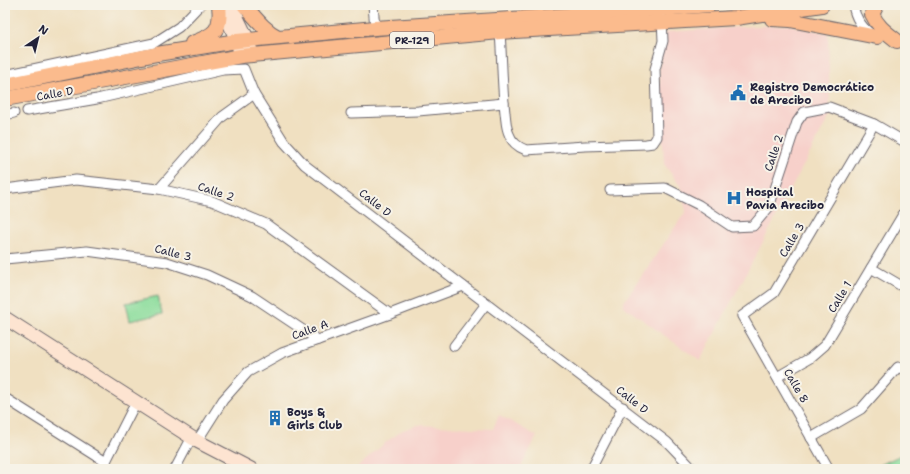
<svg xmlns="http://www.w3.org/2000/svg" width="910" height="474" viewBox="0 0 910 474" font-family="'Shantell Sans',sans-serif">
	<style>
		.built { fill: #f7d0ca }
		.pitch { fill: #8ddd9d; stroke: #58806c }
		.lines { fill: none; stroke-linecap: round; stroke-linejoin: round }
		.street-casing { stroke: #6a646a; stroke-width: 11 }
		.secondary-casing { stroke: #6a646a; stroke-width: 15 }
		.primary-casing { stroke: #6a646a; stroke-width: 16 }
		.street { stroke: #fff; stroke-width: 9 }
		.secondary { stroke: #fde4d1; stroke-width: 13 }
		.primary { stroke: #fbbb8d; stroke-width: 14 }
		.labels { text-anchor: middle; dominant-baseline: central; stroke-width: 4; stroke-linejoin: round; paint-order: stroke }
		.shield { fill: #f7f3e8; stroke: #62616f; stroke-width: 1 }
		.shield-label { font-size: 10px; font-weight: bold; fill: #22223b }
		.poi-label { font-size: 11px; font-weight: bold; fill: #22223b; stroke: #f7f3e8; text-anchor: start }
		.street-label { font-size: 11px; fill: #22223b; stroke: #f7f3e8 }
	</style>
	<rect width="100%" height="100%" fill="#f7f3e8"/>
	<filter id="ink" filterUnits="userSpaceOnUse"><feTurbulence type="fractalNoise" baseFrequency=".025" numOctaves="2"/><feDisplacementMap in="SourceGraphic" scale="8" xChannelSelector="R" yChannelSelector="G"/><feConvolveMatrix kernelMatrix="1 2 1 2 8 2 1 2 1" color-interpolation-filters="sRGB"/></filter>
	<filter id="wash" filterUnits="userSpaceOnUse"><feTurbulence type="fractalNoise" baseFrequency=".012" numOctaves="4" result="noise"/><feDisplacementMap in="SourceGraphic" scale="16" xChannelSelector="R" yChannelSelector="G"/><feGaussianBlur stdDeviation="0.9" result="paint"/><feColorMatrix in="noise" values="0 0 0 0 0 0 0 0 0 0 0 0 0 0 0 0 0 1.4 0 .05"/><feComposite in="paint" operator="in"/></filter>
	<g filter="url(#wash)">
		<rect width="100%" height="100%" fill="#f0e0c1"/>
		<g class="built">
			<path d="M789 25 828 33 830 115 700 361 622 305 686 211 680 186 664 164 659 68 666 32 756 26Z"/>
			<path d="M499 415 537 436 520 469H356L385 443 403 430 418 425 493 429Z"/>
		</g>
		<g class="pitch">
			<path d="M158 296 162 314 130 321 126 303Z"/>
			<path d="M905 453V469H874L878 466Z"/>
		</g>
	</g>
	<g filter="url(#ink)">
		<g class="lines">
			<defs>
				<g id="street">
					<path d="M373 5 375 28"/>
					<path d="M853 5C855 17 861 27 871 34"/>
					<path d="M500 32C502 59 502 86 505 113 506 120 506 128 509 134 512 143 518 147 526 150L585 146 646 144 653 143 657 137 655 69 663 41 662 19"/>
					<path d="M5 75 154 43 179 27 200 5"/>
					<path d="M27 111 97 99 223 70 244 69 254 94 284 142 305 165 667 442 693 469"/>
					<path d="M351 113 418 111 504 103"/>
					<path d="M5 115 14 113"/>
					<path d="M5 189 76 180 159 189 212 201 266 224 390 314"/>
					<path d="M159 189 222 117 254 94"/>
					<path d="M610 190 665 188 699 205 732 227 753 226 769 207 797 122 804 112 829 107 874 124 905 142"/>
					<path d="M5 259 87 251 167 262 207 275 252 296 318 340"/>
					<path d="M871 268 905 288"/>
					<path d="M454 346 486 304"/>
					<path d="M777 377 810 358 825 345 905 211"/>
					<path d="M5 398 106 462"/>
					<path d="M811 438 861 409 898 367 905 370"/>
					<path d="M197 441 223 400 248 372 282 353 390 314 463 286"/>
					<path d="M102 469 136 402"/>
					<path d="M175 469 192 437"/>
					<path d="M591 469 623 407"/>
					<path d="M829 469 742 316 774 293 874 124"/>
				</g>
				<g id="secondary">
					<path d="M220 5 223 9 237 41 241 56"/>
					<path d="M231 5 248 40 252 55"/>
					<path d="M5 318 197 441 251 469"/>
				</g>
				<g id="primary">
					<path d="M244 5C254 16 264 30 278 37"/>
					<path d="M877 5 872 14C878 27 886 32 897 41"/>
					<path d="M772 19 790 20 877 37"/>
					<path d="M192 43C215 35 222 30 219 5"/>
					<path d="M5 85 157 54 237 41 375 28 661 9 709 5"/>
					<path d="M5 99 241 56 500 32 736 18 822 5"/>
				</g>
			</defs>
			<use href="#street" class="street-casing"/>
			<use href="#secondary" class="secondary-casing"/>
			<use href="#primary" class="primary-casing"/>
			<use href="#street" class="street"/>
			<use href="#secondary" class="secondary"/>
			<use href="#primary" class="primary"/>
		</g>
	</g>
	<defs>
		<symbol id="civic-bare" viewBox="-9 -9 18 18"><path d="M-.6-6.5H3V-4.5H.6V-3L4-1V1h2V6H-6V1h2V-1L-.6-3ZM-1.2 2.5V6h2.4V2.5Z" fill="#1f6fb2" stroke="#f7f3e8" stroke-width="2.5" paint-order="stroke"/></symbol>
		<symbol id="hospital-bare" viewBox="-9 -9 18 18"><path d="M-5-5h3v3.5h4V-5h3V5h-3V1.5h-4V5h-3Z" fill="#1f6fb2" stroke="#f7f3e8" stroke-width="2.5" paint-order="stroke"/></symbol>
		<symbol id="building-bare" viewBox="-9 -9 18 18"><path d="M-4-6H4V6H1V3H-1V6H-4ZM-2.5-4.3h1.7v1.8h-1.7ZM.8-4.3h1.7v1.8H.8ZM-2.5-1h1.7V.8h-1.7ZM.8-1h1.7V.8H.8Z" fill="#1f6fb2" stroke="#f7f3e8" stroke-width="2.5" paint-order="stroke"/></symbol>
	</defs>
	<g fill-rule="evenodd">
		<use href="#civic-bare" x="727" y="82" width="22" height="22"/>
		<use href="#hospital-bare" x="723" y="187" width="22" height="22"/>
		<use href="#building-bare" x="264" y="407" width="22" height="22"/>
	</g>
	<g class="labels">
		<rect class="shield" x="390" y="32" width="44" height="16" rx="3"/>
		<g class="shield-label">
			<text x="412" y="40">PR-129</text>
		</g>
		<g class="poi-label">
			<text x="750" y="87">Registro Democrático<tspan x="750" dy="13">de Arecibo</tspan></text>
			<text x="746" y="192">Hospital<tspan x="746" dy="13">Pavia Arecibo</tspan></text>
			<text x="287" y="412">Boys &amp;<tspan x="287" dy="13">Girls Club</tspan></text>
		</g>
		<g class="street-label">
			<text transform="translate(55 94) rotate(-10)">Calle D</text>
			<text transform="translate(774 153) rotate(-72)">Calle 2</text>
			<text transform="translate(216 192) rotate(18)">Calle 2</text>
			<text transform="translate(375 203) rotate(38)">Calle D</text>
			<text transform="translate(792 240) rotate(-59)">Calle 3</text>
			<text transform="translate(173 253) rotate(14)">Calle 3</text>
			<text transform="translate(840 297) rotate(-59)">Calle 1</text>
			<text transform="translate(310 330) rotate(-20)">Calle A</text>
			<text transform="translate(796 386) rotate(60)">Calle 8</text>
			<text transform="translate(632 400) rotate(38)">Calle D</text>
		</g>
	</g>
	<rect width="910" height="474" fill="none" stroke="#f7f3e8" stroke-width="20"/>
	<g transform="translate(38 38) rotate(35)" stroke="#f7f3e8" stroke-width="3" paint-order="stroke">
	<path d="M0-3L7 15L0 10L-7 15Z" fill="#22223b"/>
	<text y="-6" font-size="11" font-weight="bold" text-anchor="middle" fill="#22223b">N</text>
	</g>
</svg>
